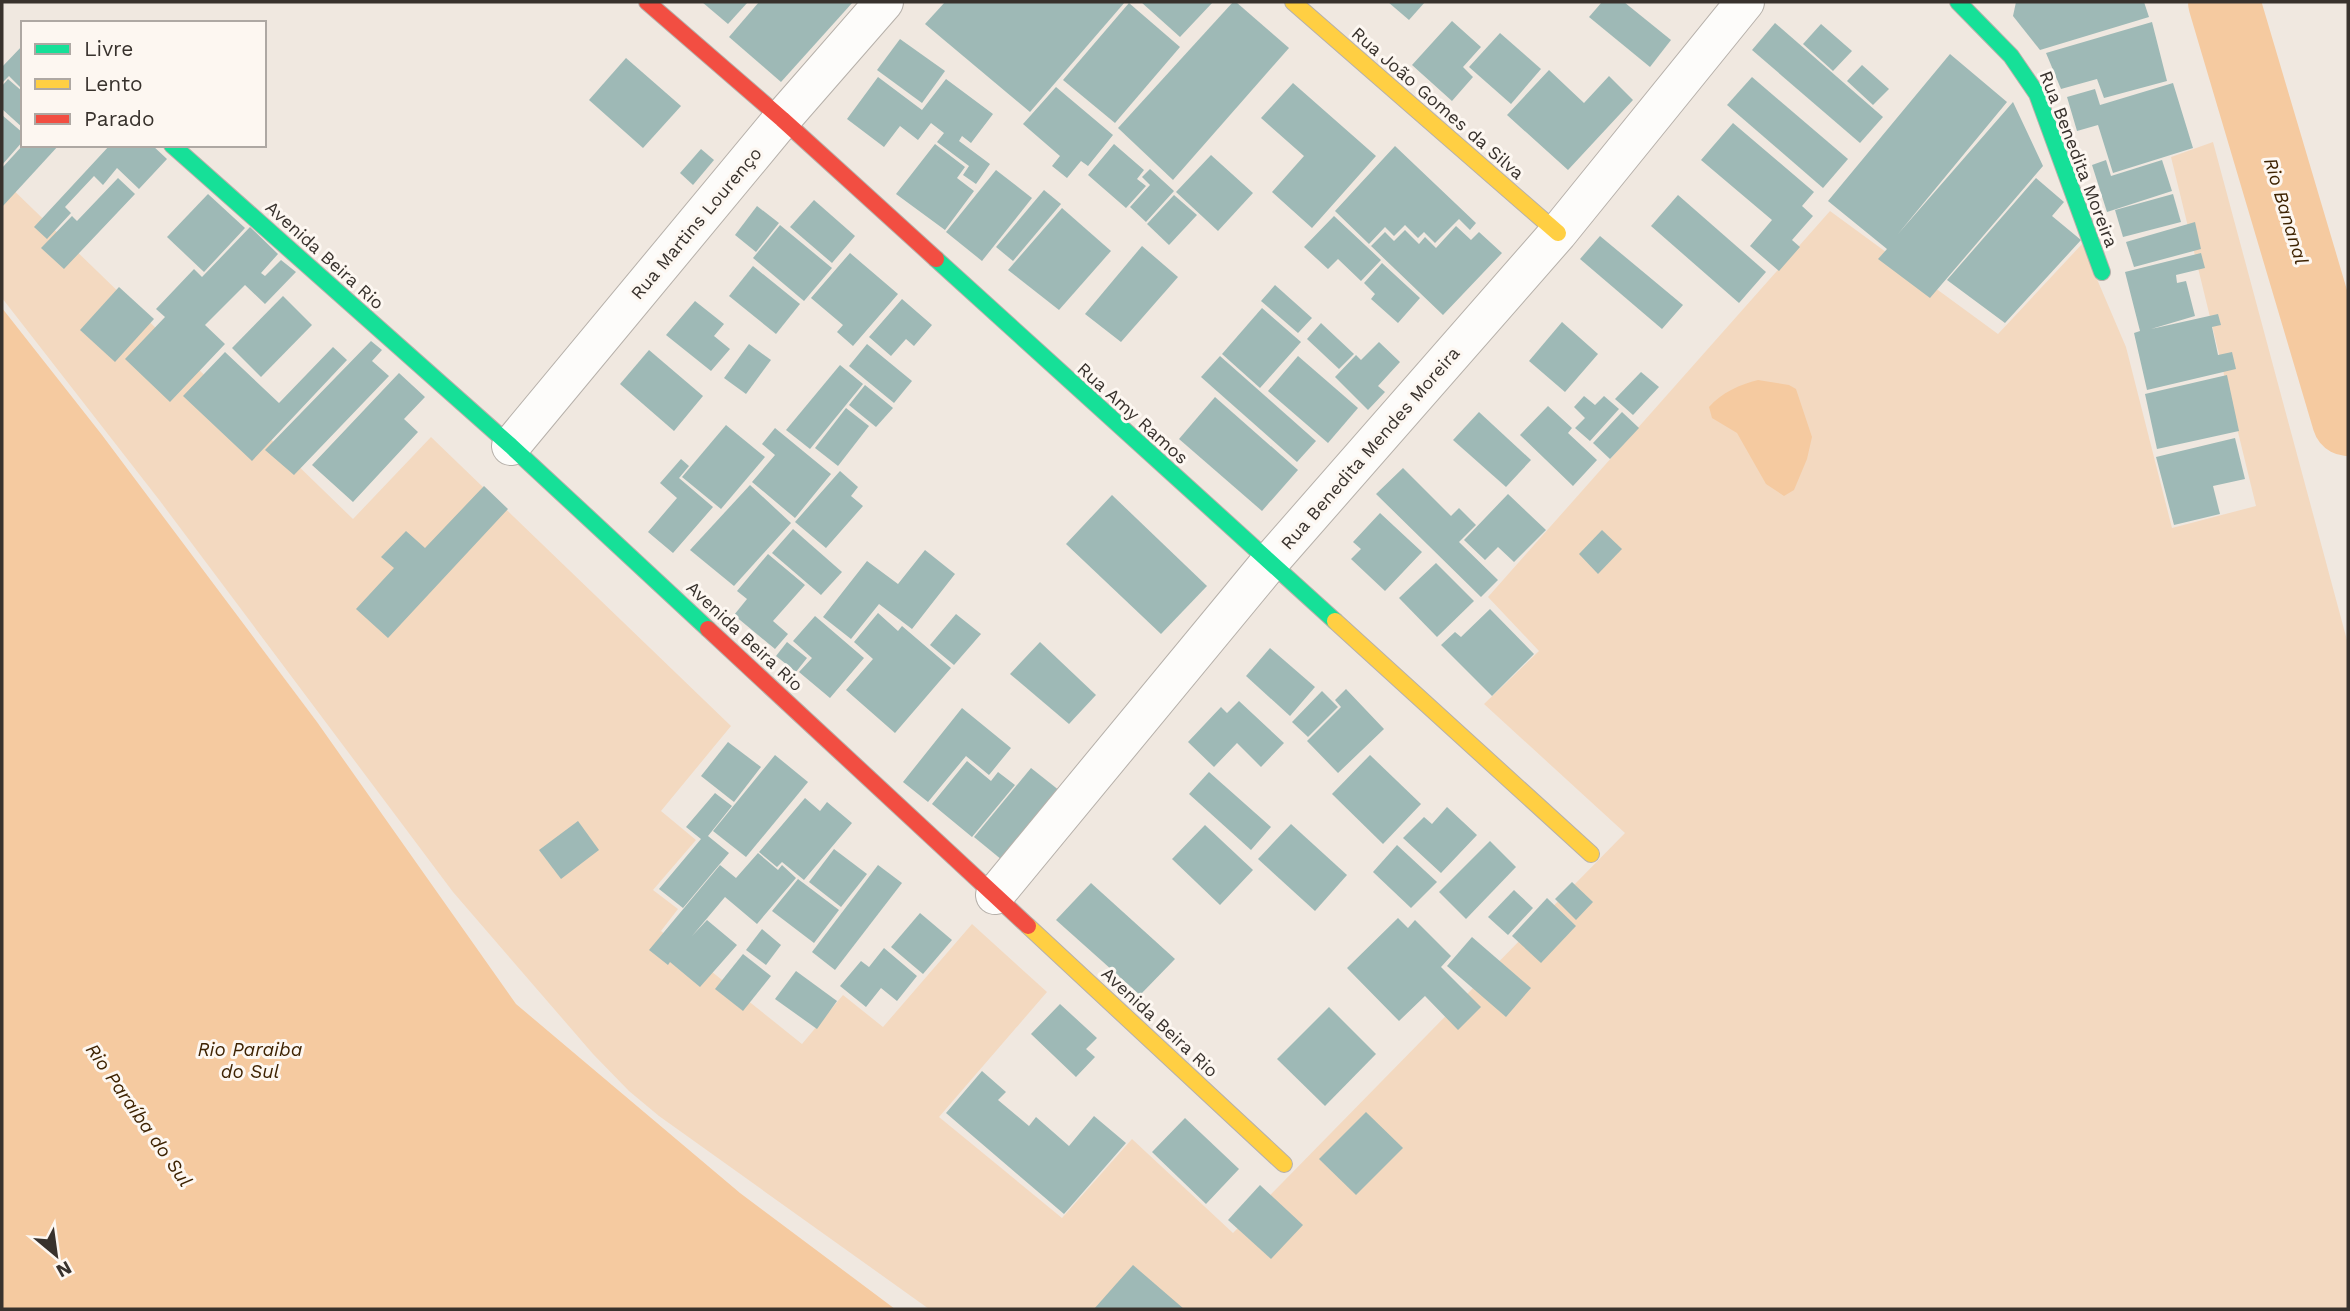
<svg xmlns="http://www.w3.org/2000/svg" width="2350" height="1311" viewBox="0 0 2350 1311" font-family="'Work Sans',sans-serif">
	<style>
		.green { fill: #f3d9c0 }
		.water { fill: #f5caa0 }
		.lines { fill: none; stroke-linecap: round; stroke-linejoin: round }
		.river { stroke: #f5caa0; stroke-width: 72 }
		.building { fill: #9eb9b6 }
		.street-casing { stroke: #b6b0aa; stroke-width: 40 }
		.fast-casing { stroke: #b6b0aa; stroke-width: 18 }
		.slow-casing { stroke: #b6b0aa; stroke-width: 18 }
		.jam-casing { stroke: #b6b0aa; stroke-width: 18 }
		.street { stroke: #fdfcfa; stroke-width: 38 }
		.fast { stroke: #16e098; stroke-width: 16 }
		.slow { stroke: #ffcf43; stroke-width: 16 }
		.jam { stroke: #f24e42; stroke-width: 16 }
		.labels { text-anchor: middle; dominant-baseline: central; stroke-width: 6; stroke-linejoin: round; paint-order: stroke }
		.street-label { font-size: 18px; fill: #38322d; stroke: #fdf7f1 }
		.water-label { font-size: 19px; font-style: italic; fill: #3e2302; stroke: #fdf7f1 }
	</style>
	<rect width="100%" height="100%" fill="#f0e8e0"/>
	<path class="green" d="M2213 142 2348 644V1309H929L659 1116 629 1091 593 1054 453 892 160 501 2 298V179L353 519 431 437 731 726 661 811 696 840 653 890 678 909 661 931 802 1044 843 995 883 1027 972 924 1047 992 939 1117 1062 1218 1132 1139 1233 1233 1625 833 1484 704 1539 651 1488 597 1830 211 1998 334 2082 244 2126 347 2172 528 2256 506 2171 157Z"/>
	<g class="water">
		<path d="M2 308 102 435 317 722 516 1004 740 1193 895 1309H2Z"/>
		<path d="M1758 380 1789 385 1796 389 1812 437 1807 459 1794 490 1784 496 1766 484 1737 433 1712 418 1709 407C1721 393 1741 384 1758 380Z"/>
	</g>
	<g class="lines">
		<path class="river" d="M2224 2 2348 420"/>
	</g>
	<g class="building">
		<path d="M702 2H748L728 24Z"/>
		<path d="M759 2H853L781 82 729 37Z"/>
		<path d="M945 2H1125L1030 112 925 24Z"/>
		<path d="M1141 2H1213L1180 37Z"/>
		<path d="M1233 2H1236L1289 48 1173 180 1118 128Z"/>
		<path d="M1388 2H1425L1409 20Z"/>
		<path d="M1602 2H1624L1671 40 1650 67 1589 17Z"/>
		<path d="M2016 2H2144L2149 17 2040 50 2013 16Z"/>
		<path d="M1129 3 1180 47 1115 123 1063 80Z"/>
		<path d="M1452 21 1481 47 1463 67 1473 77 1452 101 1412 65Z"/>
		<path d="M2152 22 2167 81 2104 98 2097 79 2061 89 2046 53Z"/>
		<path d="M1775 23 1883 117 1860 143 1752 50Z"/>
		<path d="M1821 24 1852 51 1833 71 1803 44Z"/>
		<path d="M1500 33 1541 69 1511 104 1469 67Z"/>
		<path d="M900 39 945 71 922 103 877 70Z"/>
		<path d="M23 45V86L21 88 9 76 2 83V67Z"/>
		<path d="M1950 54 2007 102 1898 234 2013 102 2043 166 1930 298 1878 259 1887 249 1828 201Z"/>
		<path d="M626 58 681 106 643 148 589 100Z"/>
		<path d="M1862 65 1889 89 1873 105 1847 81Z"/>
		<path d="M1549 70 1584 103 1609 76 1633 100 1568 170 1507 115Z"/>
		<path d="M878 77 922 110 946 79 993 114 971 143 962 136 959 141 990 164 976 184 963 175 969 166 937 142 944 133 931 123 918 140 900 126 884 147 847 119Z"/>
		<path d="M1752 77 1848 159 1823 188 1727 105Z"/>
		<path d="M8 79 23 92V128L2 109V86Z"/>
		<path d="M1293 83 1376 156 1312 228 1272 192 1304 156 1261 118Z"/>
		<path d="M2173 83 2193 148 2113 173 2098 125 2077 131 2067 97 2095 89 2100 105Z"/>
		<path d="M1056 87 1113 135 1088 166 1081 161 1067 178 1052 166 1060 156 1023 124Z"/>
		<path d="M2 115 23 133V141L2 165Z"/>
		<path d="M1733 123 1814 192 1802 206 1813 216 1792 240 1800 247 1779 271 1750 246 1772 220 1701 160Z"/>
		<path d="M935 144 965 167 957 178 974 191 945 230 896 194Z"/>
		<path d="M1114 144 1144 170 1137 179 1146 186 1126 208 1088 175Z"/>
		<path d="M23 145H59L2 207V168Z"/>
		<path d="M110 145H152L167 159 139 189 117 168 103 185 94 176 65 207 71 213 47 239 34 227Z"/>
		<path d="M1395 146 1476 223 1470 230 1459 219 1435 243 1424 232 1418 238 1405 225 1394 236 1385 227 1369 244 1335 211Z"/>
		<path d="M701 149 714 160 693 185 680 173Z"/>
		<path d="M1211 155 1253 193 1218 231 1176 192Z"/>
		<path d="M2106 160 2111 176 2162 160 2172 191 2107 212 2092 165Z"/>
		<path d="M1150 169 1174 191 1146 222 1130 207 1150 185 1142 177Z"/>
		<path d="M996 170 1032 198 982 261 946 232Z"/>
		<path d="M118 178 135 194 64 269 41 248 72 216 77 221Z"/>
		<path d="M2036 178 2064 202 2052 216 2081 240 2005 323 1947 280Z"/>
		<path d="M1044 190 1061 204 1013 261 996 247Z"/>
		<path d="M208 194 245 228 204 272 167 237Z"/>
		<path d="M2173 194 2181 222 2123 237 2115 210Z"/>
		<path d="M1174 195 1197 215 1169 245 1147 224Z"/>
		<path d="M1678 195 1766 272 1739 303 1651 226Z"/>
		<path d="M814 200 855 236 832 263 790 227Z"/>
		<path d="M757 206 779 223 756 252 735 235Z"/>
		<path d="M1062 208 1111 251 1059 310 1008 270Z"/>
		<path d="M1334 216 1381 260 1361 281 1338 259 1328 269 1304 247Z"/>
		<path d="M2195 222 2201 249 2134 267 2126 242Z"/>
		<path d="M780 225 832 268 804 301 753 258Z"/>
		<path d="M1456 226 1471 240 1479 232 1502 253 1443 315 1371 246 1385 232 1394 241 1405 230 1419 244 1425 237 1436 248Z"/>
		<path d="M250 227 278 254 261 273 265 276 281 260 296 272 265 304 245 285 205 325 225 344 170 402 125 359 165 317 156 309 194 269 202 277Z"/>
		<path d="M1600 236 1683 305 1662 329 1580 259Z"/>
		<path d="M1142 246 1178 277 1121 342 1085 314Z"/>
		<path d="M850 253 898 294 853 346 837 332 843 325 811 298Z"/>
		<path d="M2201 253 2205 268 2176 275 2177 283 2186 281 2195 316 2151 329 2218 314 2221 325 2212 327 2218 355 2232 352 2236 369 2147 390 2134 333 2140 331 2125 272Z"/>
		<path d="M1382 263 1420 298 1398 323 1371 299 1375 294 1364 283Z"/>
		<path d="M753 266 800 304 776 334 729 296Z"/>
		<path d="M1275 285 1312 318 1298 333 1261 301Z"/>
		<path d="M119 287 154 319 115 362 80 330Z"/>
		<path d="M283 296 312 325 261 377 232 348Z"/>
		<path d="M902 299 932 325 914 346 906 339 891 356 869 337Z"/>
		<path d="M695 301 724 324 714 336 730 349 711 371 666 335Z"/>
		<path d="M1262 308 1301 342 1260 388 1222 354Z"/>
		<path d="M1562 322 1598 354 1565 392 1529 361Z"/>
		<path d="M1321 323 1354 354 1339 369 1307 339Z"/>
		<path d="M371 341 382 350 372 361 389 376 294 475 265 450Z"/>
		<path d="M1379 342 1400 362 1378 386 1385 392 1368 410 1335 377 1356 355 1361 360Z"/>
		<path d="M749 344 771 360 746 394 724 378Z"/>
		<path d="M867 344 912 381 894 403 849 366Z"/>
		<path d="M333 347 347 360 252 461 183 396 225 352 279 403Z"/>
		<path d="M649 350 703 396 674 431 620 384Z"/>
		<path d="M1220 356 1316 441 1297 462 1201 377Z"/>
		<path d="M1298 356 1358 408 1328 443 1268 391Z"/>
		<path d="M840 365 863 384 810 449 786 430Z"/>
		<path d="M1641 372 1659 387 1633 415 1615 399Z"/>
		<path d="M399 373 425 397 404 419 418 432 353 502 312 465Z"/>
		<path d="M2227 375 2239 431 2157 449 2145 394Z"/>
		<path d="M865 385 893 408 876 427 849 405Z"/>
		<path d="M1584 396 1595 405 1604 396 1619 409 1590 441 1575 428 1585 418 1574 407Z"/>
		<path d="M1215 397 1298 470 1262 511 1179 439Z"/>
		<path d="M1548 406 1572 428 1568 433 1597 460 1573 486 1520 435Z"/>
		<path d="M846 408 869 426 838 466 815 448Z"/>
		<path d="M1479 412 1531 460 1506 487 1453 440Z"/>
		<path d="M1622 412 1639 428 1610 459 1593 443Z"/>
		<path d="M726 425 765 457 721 509 682 477Z"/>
		<path d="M775 428 831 474 795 518 752 482 775 455 762 444Z"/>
		<path d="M2235 438 2245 479 2213 486 2220 514 2174 525 2156 457Z"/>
		<path d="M681 459 689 466 679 478 713 507 673 553 648 532 677 498 660 483Z"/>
		<path d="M1403 468 1451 516 1459 508 1476 525 1459 542 1498 580 1481 597 1376 494Z"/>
		<path d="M840 471 858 487 851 496 863 506 826 548 795 522Z"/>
		<path d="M750 485 791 523 734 586 690 550Z"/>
		<path d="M484 486 508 509 388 638 356 609 394 568 381 557 406 531 425 548Z"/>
		<path d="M1508 494 1546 530 1514 562 1498 547 1485 560 1464 540Z"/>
		<path d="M1112 495 1207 586 1161 634 1066 544Z"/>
		<path d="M1380 513 1422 552 1385 591 1351 559 1361 549 1353 542Z"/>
		<path d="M793 529 842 572 821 595 772 553Z"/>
		<path d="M1602 530 1622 549 1598 574 1579 554Z"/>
		<path d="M925 550 955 574 912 629 879 604 851 639 823 617 867 561 898 584Z"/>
		<path d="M768 554 805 585 773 621 788 634 775 649 734 615 747 599 737 591Z"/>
		<path d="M1436 563 1474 601 1437 637 1399 598Z"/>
		<path d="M1490 609 1534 654 1492 696 1441 645 1455 632 1461 637Z"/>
		<path d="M878 613 898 631 902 626 951 668 895 733 846 690 873 659 854 642Z"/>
		<path d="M956 614 981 634 954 665 930 645Z"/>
		<path d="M815 616 864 658 830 698 799 672 812 658 793 641Z"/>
		<path d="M787 642 807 658 796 672 776 656Z"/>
		<path d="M1040 642 1096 695 1069 724 1010 674Z"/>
		<path d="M1270 648 1315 687 1290 716 1246 676Z"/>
		<path d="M1346 689 1384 729 1338 773 1307 741 1341 707 1335 700Z"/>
		<path d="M1322 691 1338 707 1308 737 1292 722Z"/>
		<path d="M1239 701 1284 743 1261 767 1237 743 1214 767 1188 742 1221 707 1227 713Z"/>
		<path d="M962 708 1011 748 989 775 966 756 928 802 903 782Z"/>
		<path d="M728 742 761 767 734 802 701 776Z"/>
		<path d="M775 755 808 782 746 857 713 831Z"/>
		<path d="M1370 755 1421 804 1383 844 1332 794Z"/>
		<path d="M967 761 991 781 998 772 1015 785 972 837 932 804Z"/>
		<path d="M1031 768 1060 791 1002 860 974 837Z"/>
		<path d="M1209 772 1271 827 1251 850 1189 794Z"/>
		<path d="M715 793 732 806 708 836 729 853 683 908 659 889 701 839 686 827Z"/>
		<path d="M805 798 820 811 827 802 852 823 804 880 782 862 777 867 759 852Z"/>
		<path d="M1447 807 1477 835 1441 873 1403 838 1424 817 1432 824Z"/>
		<path d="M578 821 599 850 561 879 539 850Z"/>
		<path d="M1291 824 1347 875 1315 911 1258 859Z"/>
		<path d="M1205 825 1253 870 1220 905 1172 859Z"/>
		<path d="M1490 841 1516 867 1466 919 1439 892Z"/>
		<path d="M1397 845 1437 882 1411 908 1373 872Z"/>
		<path d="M834 849 867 874 841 907 809 882Z"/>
		<path d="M758 853 778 870 782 865 796 878 757 924 725 897 692 936 707 920 737 945 700 987 670 962 668 965 649 950 720 865 736 878Z"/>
		<path d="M878 865 902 883 835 970 812 952Z"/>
		<path d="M798 879 839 910 814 943 772 911Z"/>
		<path d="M1572 882 1593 902 1576 920 1555 899Z"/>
		<path d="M1091 883 1175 959 1140 995 1056 920Z"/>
		<path d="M1514 890 1533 908 1508 935 1488 917Z"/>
		<path d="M1547 898 1576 926 1541 963 1512 936Z"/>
		<path d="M920 913 952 940 923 974 891 947Z"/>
		<path d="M1398 918 1408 928 1415 920 1451 956 1441 967 1481 1007 1458 1030 1425 996 1399 1021 1347 968Z"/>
		<path d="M762 929 781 945 766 965 746 950Z"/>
		<path d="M1472 937 1531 988 1506 1017 1447 966Z"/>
		<path d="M884 948 917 976 897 1001 881 988 866 1007 840 986 861 961 869 967Z"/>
		<path d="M743 954 771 976 743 1011 715 989Z"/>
		<path d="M796 971 837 1001 817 1029 775 999Z"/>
		<path d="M1060 1004 1097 1038 1086 1049 1095 1057 1076 1077 1031 1034Z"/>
		<path d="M1329 1007 1376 1054 1325 1106 1277 1059Z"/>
		<path d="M982 1071 1006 1092 998 1100 1029 1126 1036 1117 1069 1146 1094 1116 1126 1143 1064 1214 946 1113Z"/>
		<path d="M1366 1112 1403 1148 1356 1195 1319 1159Z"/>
		<path d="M1185 1118 1239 1169 1206 1204 1152 1152Z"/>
		<path d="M1260 1185 1303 1225 1271 1259 1228 1220Z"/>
		<path d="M1133 1265 1184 1309H1094Z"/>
	</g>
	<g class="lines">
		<defs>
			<g id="street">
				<path d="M511 446 782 119 884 2"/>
				<path d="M995 895 1269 563 1558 233 1745 2"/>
			</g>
			<g id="fast">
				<path d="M1958 2 2011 56 2037 94 2102 272"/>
				<path d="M172 145 511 446 708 629"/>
				<path d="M936 259 1335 621"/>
			</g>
			<g id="slow">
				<path d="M1293 2 1558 233"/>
				<path d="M1335 621 1591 854"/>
				<path d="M1028 926 1284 1164"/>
			</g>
			<g id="jam">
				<path d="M647 2 782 119 936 259"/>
				<path d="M708 629 1028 926"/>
			</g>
		</defs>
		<use href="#street" class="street-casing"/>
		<use href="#fast" class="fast-casing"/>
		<use href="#slow" class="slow-casing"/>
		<use href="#jam" class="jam-casing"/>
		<use href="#street" class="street"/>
		<use href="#fast" class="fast"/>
		<use href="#slow" class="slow"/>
		<use href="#jam" class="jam"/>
	</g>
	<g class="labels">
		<g class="street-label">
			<text transform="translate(1438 103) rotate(41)">Rua João Gomes da Silva</text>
			<text transform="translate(2079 159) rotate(69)">Rua Benedita Moreira</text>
			<text transform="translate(696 223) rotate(-50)">Rua Martins Lourenço</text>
			<text transform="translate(325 255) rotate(42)">Avenida Beira Rio</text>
			<text transform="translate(1133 413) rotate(42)">Rua Amy Ramos</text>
			<text transform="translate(1370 448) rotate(-49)">Rua Benedita Mendes Moreira</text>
			<text transform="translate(745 636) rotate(43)">Avenida Beira Rio</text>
			<text transform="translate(1160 1022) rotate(43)">Avenida Beira Rio</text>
		</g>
		<g class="water-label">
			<text transform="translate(2286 211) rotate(73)">Rio Bananal</text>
			<text x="250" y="1049">Rio Paraiba<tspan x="250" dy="22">do Sul</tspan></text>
			<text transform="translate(139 1115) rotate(55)">Rio Paraíba do Sul</text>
		</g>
	</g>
	<rect width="2350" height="1311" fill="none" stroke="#38322d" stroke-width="7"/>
	<rect x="21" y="21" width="245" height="126" fill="#fdf7f1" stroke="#aea8a3" stroke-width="2"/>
	<rect x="35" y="44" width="35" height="10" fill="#16e098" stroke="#aea8a3" stroke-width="2"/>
	<text x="84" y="56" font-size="21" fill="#38322d">Livre</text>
	<rect x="35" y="79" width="35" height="10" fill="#ffcf43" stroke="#aea8a3" stroke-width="2"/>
	<text x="84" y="91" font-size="21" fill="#38322d">Lento</text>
	<rect x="35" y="114" width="35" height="10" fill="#f24e42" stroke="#aea8a3" stroke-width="2"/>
	<text x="84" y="126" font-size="21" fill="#38322d">Parado</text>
	<g transform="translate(56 1255) rotate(151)" stroke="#fdf7f1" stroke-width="5" paint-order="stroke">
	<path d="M0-5L12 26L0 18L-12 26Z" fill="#38322d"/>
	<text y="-10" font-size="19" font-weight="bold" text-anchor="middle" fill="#38322d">N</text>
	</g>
</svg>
